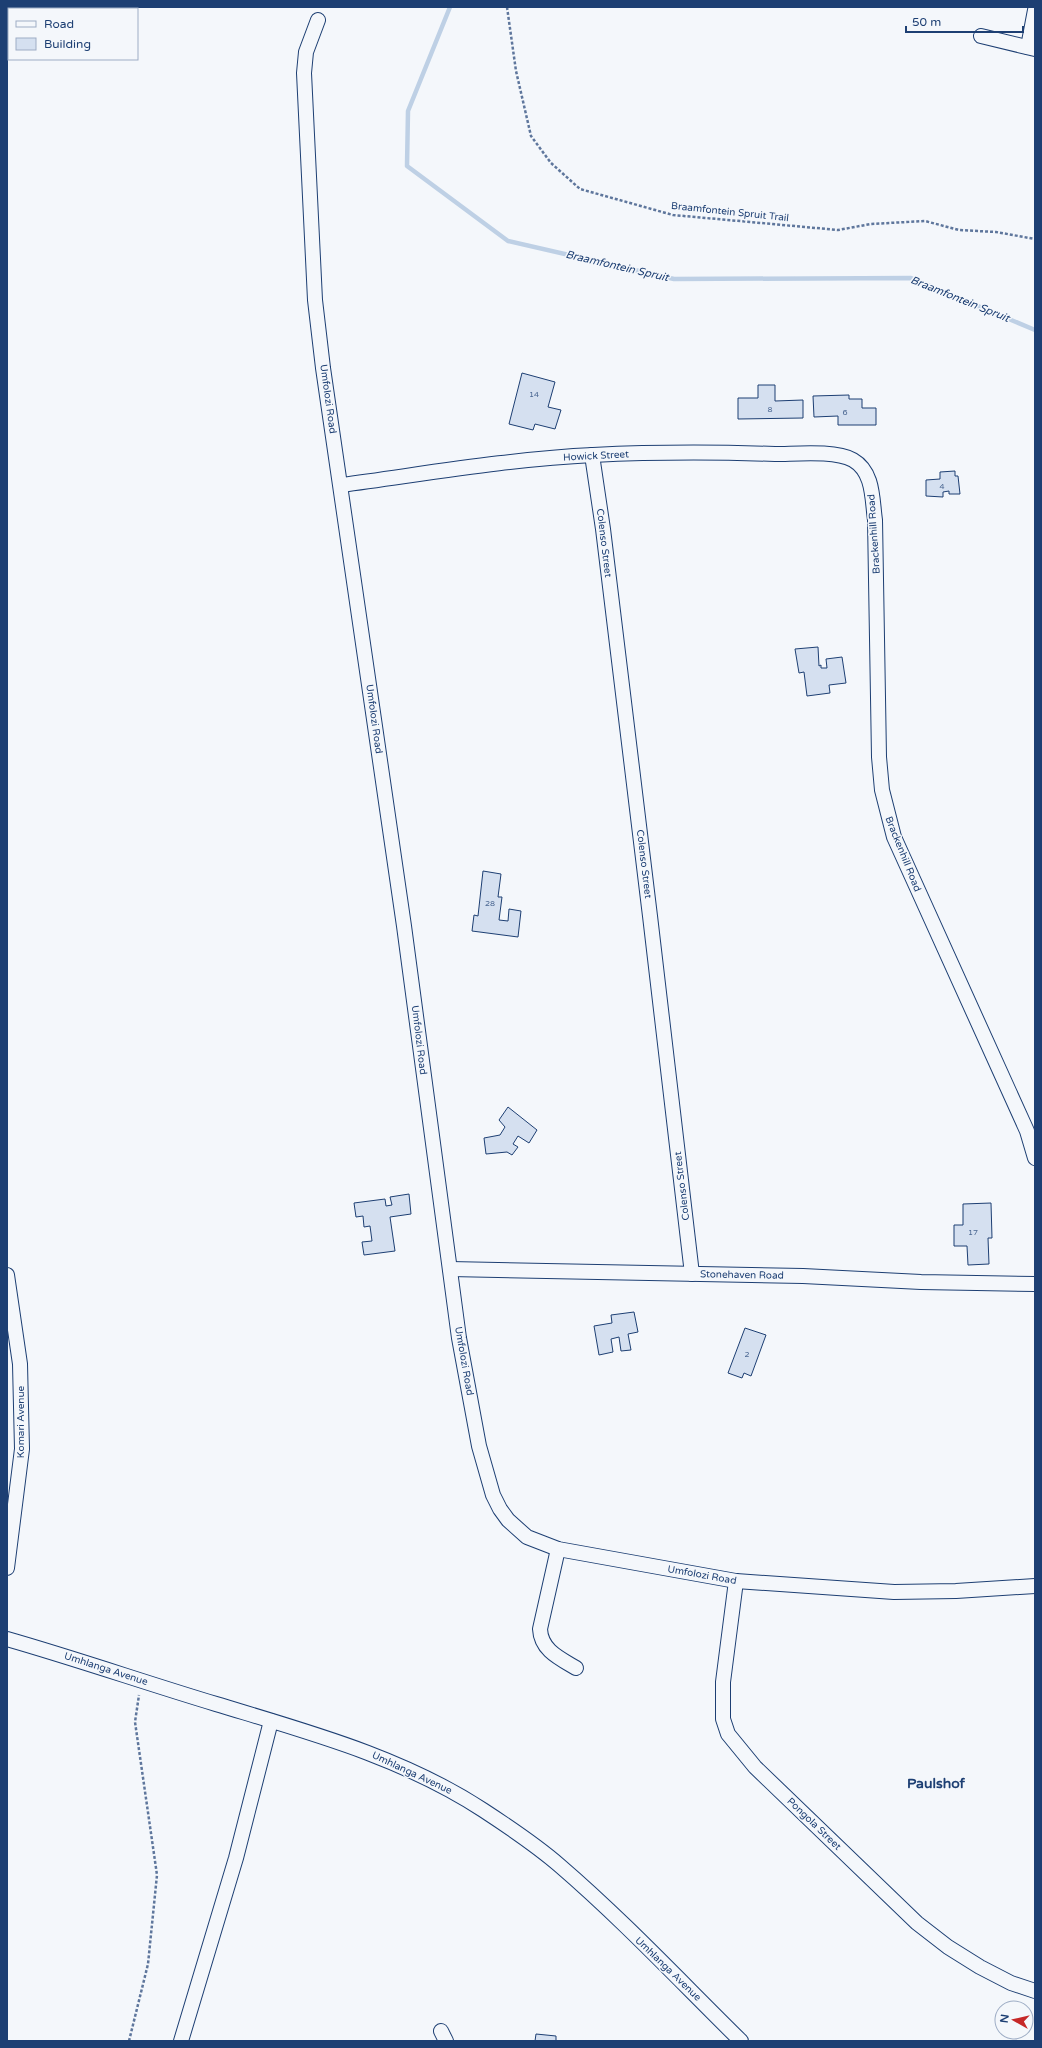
<svg xmlns="http://www.w3.org/2000/svg" width="1042" height="2048" viewBox="0 0 1042 2048" font-family="'Varela Round',sans-serif">
	<style>
		.lines { fill: none; stroke-linecap: round; stroke-linejoin: round }
		.stream { stroke: #bed0e5; stroke-width: 4.5 }
		.building { fill: #d5e0f0; stroke: #1d3f73 }
		.minor-casing { stroke: #1d3f73; stroke-width: 16 }
		.path { stroke: #5e769c; stroke-width: 2.5; stroke-dasharray: 3 2; stroke-linecap: butt }
		.minor { stroke: #f4f7fb; stroke-width: 14 }
		.labels { text-anchor: middle; dominant-baseline: central; stroke-width: 3; stroke-linejoin: round; paint-order: stroke }
		.number-label { font-size: 8px; fill: #4b6792 }
		.street-label { font-size: 10px; fill: #1d3f73; stroke: #f4f7fb }
		.water-label { font-size: 11px; font-style: italic; fill: #1d3f73; stroke: #f4f7fb }
		.district-label { font-size: 14px; font-weight: bold; fill: #1d3f73; stroke: #f4f7fb }
	</style>
	<rect width="100%" height="100%" fill="#f4f7fb"/>
	<g class="lines">
		<path class="stream" d="M450 7 408 111 407 166 508 241 674 279 911 278 1035 330"/>
	</g>
	<g class="building">
		<path d="M522 373 555 382 548 407 561 410 555 429 535 424 533 430 509 424Z"/>
		<path d="M758 385H775V401L803 400V418L738 419V398H758Z"/>
		<path d="M849 395V399H862V408H876V425H838V416L814 417 813 396Z"/>
		<path d="M955 471V476H958L960 494H949V491L943 492V497L926 496V480L940 479V472Z"/>
		<path d="M818 647 819 666 821 665V668H827L826 659 842 657 846 683 829 685 830 693 807 696 804 672 799 673 795 649Z"/>
		<path d="M483 871 501 874 498 897H502L499 920 508 921 509 909 521 911 518 937 472 931 474 915 478 916Z"/>
		<path d="M508 1107 537 1130 529 1143 518 1136 513 1144 518 1147 512 1155 507 1152 486 1154 484 1138 500 1135 505 1127 499 1120Z"/>
		<path d="M409 1194 411 1214 390 1217 395 1251 364 1255 362 1242 372 1241 370 1226 364 1227 363 1216 356 1217 354 1203 385 1199 386 1206 392 1205 390 1197Z"/>
		<path d="M991 1203 992 1238H988L989 1264 968 1265 967 1246H954V1225H963V1204Z"/>
		<path d="M634 1312 638 1332 628 1334 631 1350 621 1351 619 1337 611 1339 613 1352 599 1355 594 1326 612 1323 611 1315Z"/>
		<path d="M745 1328 766 1335 751 1376 744 1373 742 1378 728 1373Z"/>
		<path d="M536 2034 556 2036V2041H535Z"/>
	</g>
	<g class="lines">
		<defs>
			<g id="minor">
				<path d="M318 20 306 52 304 73 315 300 323 368 404 926 459 1338 479 1446 493 1495 500 1509 508 1520 527 1537 558 1549 736 1581 894 1592 956 1591 1035 1586"/>
				<path d="M981 36 1035 49"/>
				<path d="M1028 47 1035 10"/>
				<path d="M592 455 603 529 650 916 692 1274"/>
				<path d="M341 485C424 474 509 459 593 455 654 452 715 452 775 454 796 454 835 450 853 460 874 472 872 500 875 520L879 757 882 790 894 837 1027 1131 1035 1158"/>
				<path d="M450 1269 803 1276 921 1282 1035 1284"/>
				<path d="M7 1275 20 1364 22 1449 7 1568"/>
				<path d="M558 1549 540 1629C541 1650 559 1658 576 1668"/>
				<path d="M736 1581 723 1682V1719L728 1734 755 1767 917 1923 948 1947 980 1967 1011 1983 1035 1991"/>
				<path d="M7 1639C77 1659 146 1683 216 1704 308 1732 402 1757 483 1810 509 1827 536 1845 559 1865 623 1920 681 1982 741 2041"/>
				<path d="M441 2031 446 2041"/>
				<path d="M181 2041 236 1858 271 1721"/>
			</g>
		</defs>
		<use href="#minor" class="minor-casing"/>
		<g class="path">
			<path d="M507 7 516 71 531 136 551 163 580 189 673 215 838 230 871 224 925 221 959 230 996 232 1035 239"/>
			<path d="M129 2041 148 1964 157 1875 135 1722 139 1695"/>
		</g>
		<use href="#minor" class="minor"/>
	</g>
	<g class="labels">
		<g class="number-label">
			<text x="534" y="394">14</text>
			<text x="770" y="409">8</text>
			<text x="845" y="412">6</text>
			<text x="942" y="486">4</text>
			<text x="490" y="903">28</text>
			<text x="973" y="1232">17</text>
			<text x="747" y="1354">2</text>
		</g>
		<g class="street-label">
			<text transform="translate(730 212) rotate(6)">Braamfontein Spruit Trail</text>
			<text transform="translate(328 399) rotate(82)">Umfolozi Road</text>
			<text transform="translate(596 456) rotate(-3)">Howick Street</text>
			<text transform="translate(874 534) rotate(-94)">Brackenhill Road</text>
			<text transform="translate(604 543) rotate(83)">Colenso Street</text>
			<text transform="translate(374 719) rotate(82)">Umfolozi Road</text>
			<text transform="translate(903 854) rotate(68)">Brackenhill Road</text>
			<text transform="translate(644 864) rotate(83)">Colenso Street</text>
			<text transform="translate(419 1040) rotate(83)">Umfolozi Road</text>
			<text transform="translate(682 1186) rotate(-97)">Colenso Street</text>
			<text transform="translate(742 1275) rotate(1)">Stonehaven Road</text>
			<text transform="translate(464 1361) rotate(80)">Umfolozi Road</text>
			<text transform="translate(21 1422) rotate(-90)">Komari Avenue</text>
			<text transform="translate(702 1575) rotate(10)">Umfolozi Road</text>
			<text transform="translate(106 1669) rotate(18)">Umhlanga Avenue</text>
			<text transform="translate(412 1773) rotate(25)">Umhlanga Avenue</text>
			<text transform="translate(814 1824) rotate(44)">Pongola Street</text>
			<text transform="translate(668 1969) rotate(44)">Umhlanga Avenue</text>
		</g>
		<g class="water-label">
			<text transform="translate(617 266) rotate(13)">Braamfontein Spruit</text>
			<text transform="translate(960 299) rotate(22)">Braamfontein Spruit</text>
		</g>
		<g class="district-label">
			<text x="936" y="1783">Paulshof</text>
		</g>
	</g>
	<rect width="1042" height="2048" fill="none" stroke="#1d3f73" stroke-width="16"/>
	<rect x="8" y="8" width="130" height="52" fill="#f4f7fb" stroke="#9eadc5"/>
	<rect x="16" y="21" width="20" height="6" fill="#f4f7fb" stroke="#9eadc5"/>
	<text x="44" y="28" font-size="12" fill="#1d3f73">Road</text>
	<rect x="16" y="38" width="20" height="12" fill="#d5e0f0" stroke="#9eadc5"/>
	<text x="44" y="48" font-size="12" fill="#1d3f73">Building</text>
	<g transform="translate(1014 2020) rotate(278)"><circle r="19" fill="#f4f7fb" stroke="#9eadc5"/>
	<path d="M0-3L7 15L0 10L-7 15Z" fill="#c62828"/>
	<text y="-6" font-size="11" font-weight="bold" text-anchor="middle" fill="#1d3f73">N</text>
	</g>
	<path d="M906 26v6h117v-6" fill="none" stroke="#1d3f73" stroke-width="2"/>
	<text x="912" y="26" font-size="12" fill="#1d3f73" stroke="#f4f7fb" stroke-width="3" paint-order="stroke">50 m</text>
</svg>
